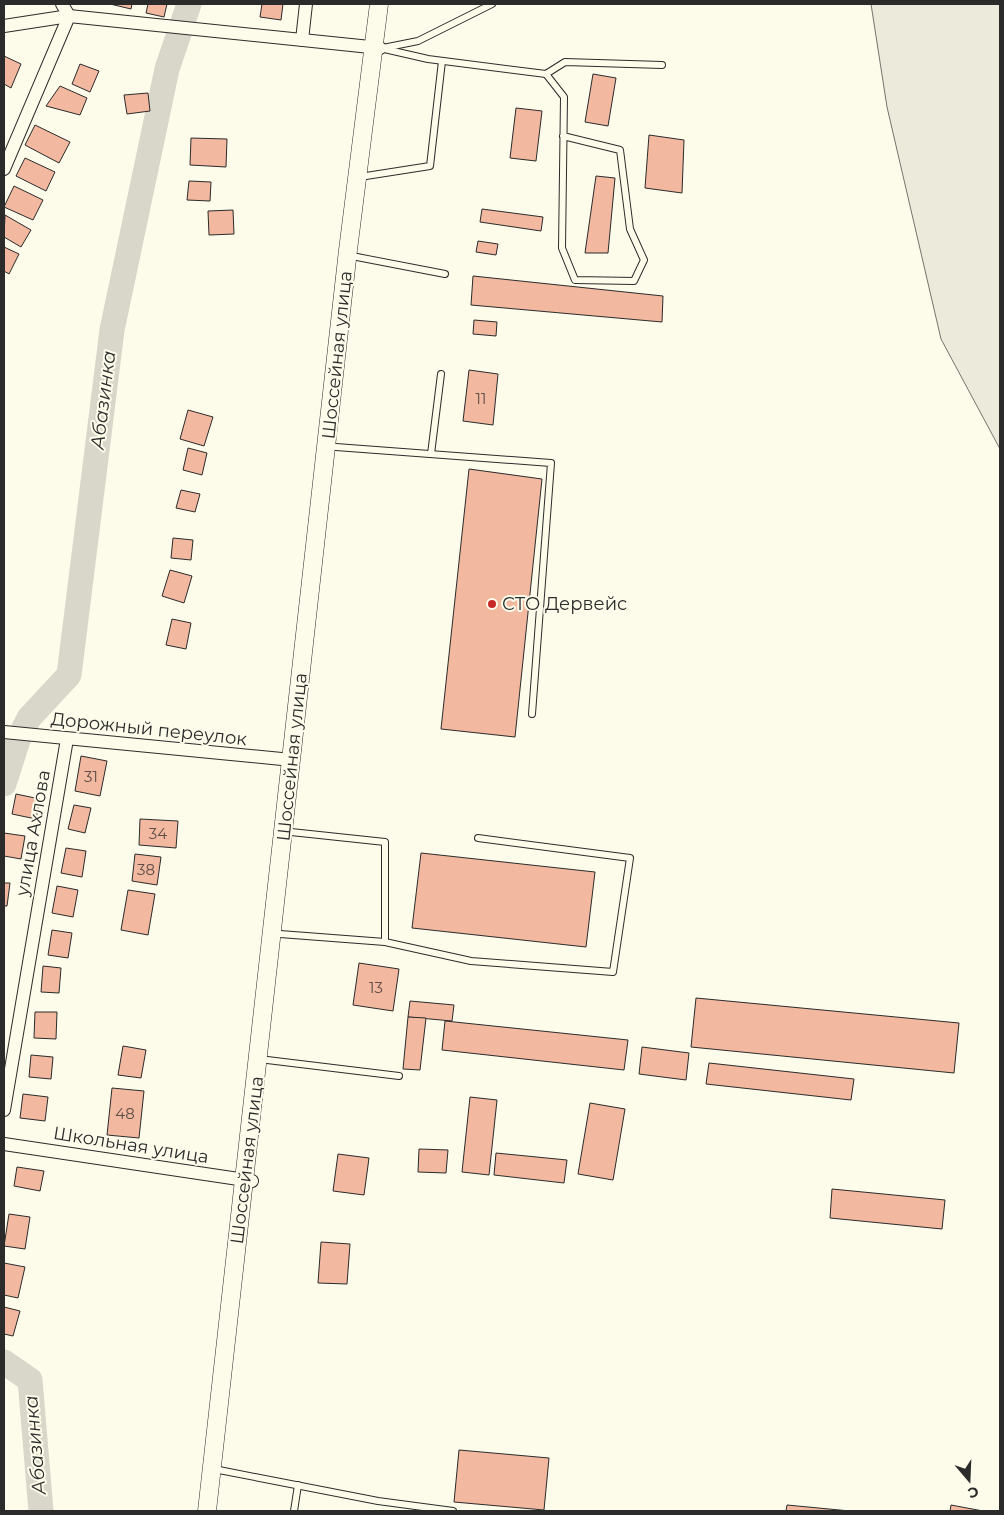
<svg xmlns="http://www.w3.org/2000/svg" width="1004" height="1515" viewBox="0 0 1004 1515" font-family="Montserrat,sans-serif">
	<style>
		.green { fill: #ecebdb; stroke: #74746e }
		.lines { fill: none; stroke-linecap: round; stroke-linejoin: round }
		.river { stroke: #d8d7c9; stroke-width: 25 }
		.building { fill: #f2b8a0; stroke: #2b2b2b }
		.lane-casing { stroke: #2b2b2b; stroke-width: 8 }
		.street-casing { stroke: #2b2b2b; stroke-width: 14 }
		.secondary-casing { stroke: #2b2b2b; stroke-width: 19 }
		.lane { stroke: #fdfbea; stroke-width: 6 }
		.street { stroke: #fdfbea; stroke-width: 12 }
		.secondary { stroke: #fdfbea; stroke-width: 18 }
		.poi-dot { fill: #c62828; stroke: #fdfbea; stroke-width: 2 }
		.labels { text-anchor: middle; dominant-baseline: central; stroke-width: 4; stroke-linejoin: round; paint-order: stroke }
		.number-label { font-size: 15px; fill: #5d4e48 }
		.street-label { font-size: 18px; fill: #2b2b2b; stroke: #fdfbea }
		.poi-label { font-size: 18px; fill: #2b2b2b; stroke: #fdfbea; text-anchor: start }
		.water-label { font-size: 19px; font-style: italic; fill: #2b2b2b; stroke: #fdfbea }
	</style>
	<rect width="100%" height="100%" fill="#fdfbea"/>
	<path class="green" d="M871 4H1000V449L941 339 887 107Z"/>
	<g class="lines">
		<g class="river">
			<path d="M4 784 18 740 29 718 69 675 112 330 167 69 189 4"/>
			<path d="M4 1362 30 1380 41 1511"/>
		</g>
	</g>
	<g class="building">
		<path d="M110 4H132L131 9Z"/>
		<path d="M148 4H167L164 17 146 13Z"/>
		<path d="M262 4H283L281 20 260 17Z"/>
		<path d="M4 56 21 64 11 88 4 84Z"/>
		<path d="M80 64 99 71 90 92 72 84Z"/>
		<path d="M593 74 616 78 608 126 585 122Z"/>
		<path d="M60 86 87 98 80 115 46 106Z"/>
		<path d="M148 93 150 111 127 114 124 95Z"/>
		<path d="M516 108 542 111 536 161 510 158Z"/>
		<path d="M35 125 70 142 59 163 25 145Z"/>
		<path d="M649 135 684 140 682 193 645 188Z"/>
		<path d="M191 138 227 139 226 167 190 165Z"/>
		<path d="M25 158 55 172 46 191 16 176Z"/>
		<path d="M596 176 615 178 608 253H585Z"/>
		<path d="M189 181 211 182 210 201 187 200Z"/>
		<path d="M14 186 43 200 33 220 4 207Z"/>
		<path d="M482 209 543 217 541 231 480 222Z"/>
		<path d="M233 210 234 234 209 235 208 211Z"/>
		<path d="M5 215 31 230 21 247 4 237Z"/>
		<path d="M478 241 498 244 496 255 476 252Z"/>
		<path d="M4 247 19 254 9 274 4 271Z"/>
		<path d="M473 276 663 296 662 322 471 305Z"/>
		<path d="M474 320 497 322 496 336 473 334Z"/>
		<path d="M469 370 498 374 493 425 463 421Z"/>
		<path d="M188 410 213 417 204 446 180 439Z"/>
		<path d="M188 448 207 453 202 475 183 470Z"/>
		<path d="M469 469 542 479 515 737 441 729Z"/>
		<path d="M181 490 200 494 195 512 176 508Z"/>
		<path d="M173 538 193 540 191 560 171 558Z"/>
		<path d="M170 570 192 576 184 603 162 596Z"/>
		<path d="M172 619 191 623 186 649 166 645Z"/>
		<path d="M81 756 107 761 100 796 75 791Z"/>
		<path d="M16 794 40 799 36 819 12 814Z"/>
		<path d="M74 805 91 808 85 833 68 829Z"/>
		<path d="M140 819 178 821 176 848 139 845Z"/>
		<path d="M4 833 25 836 21 859 4 856Z"/>
		<path d="M66 848 86 851 82 877 61 873Z"/>
		<path d="M421 853 595 872 586 947 412 928Z"/>
		<path d="M135 854 161 857 157 885 132 881Z"/>
		<path d="M4 883H10L7 906H4Z"/>
		<path d="M57 886 78 890 73 917 52 913Z"/>
		<path d="M128 890 155 894 148 935 121 930Z"/>
		<path d="M52 930 72 933 68 958 48 955Z"/>
		<path d="M359 963 399 969 393 1011 353 1005Z"/>
		<path d="M43 966 61 968 59 993 41 992Z"/>
		<path d="M696 998 959 1023 954 1073 691 1047Z"/>
		<path d="M410 1001 454 1005 452 1021 408 1017Z"/>
		<path d="M35 1012H57L56 1039 34 1038Z"/>
		<path d="M408 1017 426 1018 420 1070 403 1069Z"/>
		<path d="M445 1021 628 1040 624 1070 442 1050Z"/>
		<path d="M123 1046 146 1050 141 1078 118 1075Z"/>
		<path d="M642 1047 689 1053 686 1080 639 1074Z"/>
		<path d="M31 1055 53 1057 51 1079 29 1077Z"/>
		<path d="M709 1063 854 1079 851 1100 706 1084Z"/>
		<path d="M112 1088 144 1091 139 1138 107 1135Z"/>
		<path d="M23 1094 48 1097 45 1121 20 1118Z"/>
		<path d="M470 1097 497 1100 489 1175 462 1172Z"/>
		<path d="M590 1103 625 1109 613 1180 578 1174Z"/>
		<path d="M419 1149 448 1150 446 1173 418 1172Z"/>
		<path d="M496 1153 567 1160 564 1183 494 1175Z"/>
		<path d="M338 1154 369 1158 364 1195 333 1191Z"/>
		<path d="M17 1167 44 1171 40 1191 14 1186Z"/>
		<path d="M832 1189 945 1200 942 1229 830 1218Z"/>
		<path d="M9 1214 30 1217 25 1249 4 1246Z"/>
		<path d="M321 1242 350 1244 347 1284 318 1283Z"/>
		<path d="M4 1263 25 1267 18 1298 4 1295Z"/>
		<path d="M4 1307 20 1311 13 1336 4 1334Z"/>
		<path d="M459 1450 549 1458 544 1510 454 1502Z"/>
		<path d="M787 1505 850 1511H786Z"/>
		<path d="M951 1505 983 1511H950Z"/>
	</g>
	<g class="lines">
		<defs>
			<g id="lane">
				<path d="M380 48 428 59 546 74 565 62 662 65"/>
				<path d="M383 48 418 41 492 4"/>
				<path d="M546 74 564 97 562 248 575 280 634 281 644 260 630 229 620 150 563 136"/>
				<path d="M366 176 430 166 442 61"/>
				<path d="M357 257 445 274"/>
				<path d="M336 447 551 463 532 714"/>
				<path d="M431 454 441 374"/>
				<path d="M291 832 385 842V942L471 961 613 972 630 858 478 838"/>
				<path d="M280 934 385 942"/>
				<path d="M259 1059 399 1076"/>
				<path d="M219 1470 378 1501 453 1511"/>
				<path d="M294 1511 298 1485"/>
			</g>
			<g id="street">
				<path d="M62 4 69 16"/>
				<path d="M4 26 69 16 380 48"/>
				<path d="M302 40 306 4"/>
				<path d="M4 169 69 16"/>
				<path d="M4 732 292 760"/>
				<path d="M4 1110 67 739"/>
				<path d="M4 1144 252 1181"/>
			</g>
			<path id="secondary" d="M207 1511 348 250 379 4"/>
		</defs>
		<use href="#lane" class="lane-casing"/>
		<use href="#street" class="street-casing"/>
		<use href="#secondary" class="secondary-casing"/>
		<use href="#lane" class="lane"/>
		<use href="#street" class="street"/>
		<use href="#secondary" class="secondary"/>
	</g>
	<circle class="poi-dot" cx="492" cy="604" r="5"/>
	<g class="labels">
		<g class="number-label">
			<text x="481" y="398">11</text>
			<text x="91" y="776">31</text>
			<text x="158" y="833">34</text>
			<text x="146" y="869">38</text>
			<text x="376" y="987">13</text>
			<text x="125" y="1113">48</text>
		</g>
		<g class="street-label">
			<text transform="translate(337 355) rotate(-84)">Шоссейная улица</text>
			<text transform="translate(149 729) rotate(6)">Дорожный переулок</text>
			<text transform="translate(292 757) rotate(-84)">Шоссейная улица</text>
			<text transform="translate(33 833) rotate(-80)">улица Ахлова</text>
			<text transform="translate(131 1145) rotate(9)">Школьная улица</text>
			<text transform="translate(247 1160) rotate(-83)">Шоссейная улица</text>
		</g>
		<g class="poi-label">
			<text x="502" y="604">СТО Дервейс</text>
		</g>
		<g class="water-label">
			<text transform="translate(103 400) rotate(-83)">Абазинка</text>
			<text transform="translate(35 1445) rotate(-95)">Абазинка</text>
		</g>
	</g>
	<rect width="1004" height="1515" fill="none" stroke="#2b2b2b" stroke-width="10"/>
	<g transform="translate(969 1480) rotate(161)" stroke="#fdfbea" stroke-width="4" paint-order="stroke">
	<path d="M0-4L9 19L0 12L-9 19Z" fill="#2b2b2b"/>
	<text y="-8" font-size="14" font-weight="bold" text-anchor="middle" fill="#2b2b2b">С</text>
	</g>
</svg>
